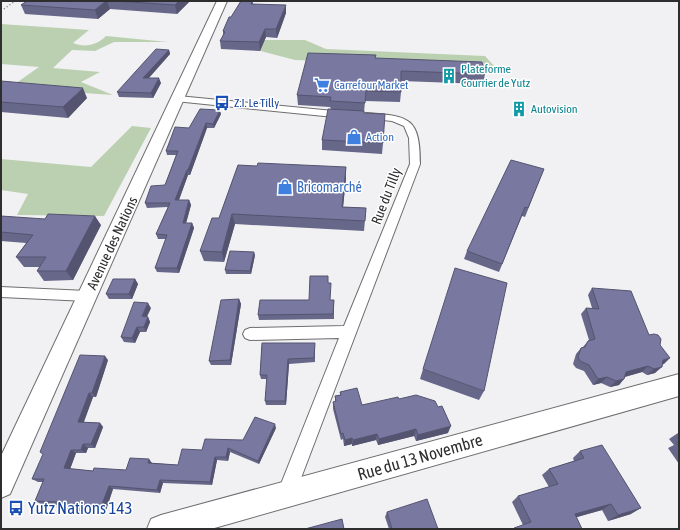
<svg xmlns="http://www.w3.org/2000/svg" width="680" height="530" viewBox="0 0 680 530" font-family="'Asap Condensed',sans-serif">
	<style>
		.green { fill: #bbd0b1 }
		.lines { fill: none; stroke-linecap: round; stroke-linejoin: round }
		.street-casing { stroke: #6e6e70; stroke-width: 2 }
		.secondary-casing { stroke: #6e6e70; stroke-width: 2 }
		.street { fill: #fff; fill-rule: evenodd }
		.secondary { fill: #fff; fill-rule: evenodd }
		.rail { stroke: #767677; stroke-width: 1.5; stroke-dasharray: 1 2.5; stroke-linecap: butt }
		.wall { fill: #67678a }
		.shaded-wall { fill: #545470 }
		.building { fill: #7878a0; stroke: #545470 }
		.labels { text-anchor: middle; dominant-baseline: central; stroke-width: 3; stroke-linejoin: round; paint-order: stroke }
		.far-culture-label { font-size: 12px; fill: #0d838f; stroke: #fff; text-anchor: start }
		.far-shop-label { font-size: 12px; fill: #366cbe; stroke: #fff; text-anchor: start }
		.far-transit-label { font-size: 12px; fill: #164399; stroke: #fff; text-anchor: start }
		.shop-label { font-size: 14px; fill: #366cbe; stroke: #fff; text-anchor: start }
		.street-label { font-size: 14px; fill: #2e2e2f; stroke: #fff }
		.near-street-label { font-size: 17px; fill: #2e2e2f; stroke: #fff }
		.near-transit-label { font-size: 17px; fill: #164399; stroke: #fff; text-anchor: start }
	</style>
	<rect width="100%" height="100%" fill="#f1f1f3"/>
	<g class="green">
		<path d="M1 24 89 30 73 43C85 48 97 45 106 36L168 42H114L95 51 72 50 53 68 100 72 81 82 113 95 9 88 39 67 1 64Z"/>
		<path d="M244 40H305L326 49 485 56 495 67 295 60 241 46Z"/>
		<path d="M132 126 151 128 104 216 17 215 28 194 1 190V159L91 167Z"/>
	</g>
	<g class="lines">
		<defs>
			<g id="street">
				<path d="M178 96 344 112 349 115 344 118 175 101 174 99 175 97Z"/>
				<path d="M367 113C410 116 420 118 420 164L295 494 293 501 286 503 279 501 277 494 339 338 250 340 245 338 243 334 245 330 250 328 344 326 410 164 409 138 404 126 392 121 364 118 362 116 364 114Z"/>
				<path d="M1 287 87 291 92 292 94 296 92 300 87 301 1 297Z"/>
			</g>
			<g id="secondary">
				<path d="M217 1H227L10 494 1 498V456Z"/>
				<path d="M679 374V396L211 529H147L151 519 161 515Z"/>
			</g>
		</defs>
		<use href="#street" class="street-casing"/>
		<use href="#secondary" class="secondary-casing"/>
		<use href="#street" class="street"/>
		<use href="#secondary" class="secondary"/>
		<path class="rail" d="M1 11 15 1"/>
	</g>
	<g class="wall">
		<path d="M27 1H190L177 14 110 9 98 19 25 14 21 5Z"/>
		<path d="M241 1H253V4L286 13 277 38 266 37 260 51 221 49 220 41 223 35V31Z"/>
		<path d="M169 50 170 54 149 78 161 83 153 98 119 97 117 92Z"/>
		<path d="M375 58 485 74 483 84 401 81V92L400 102 365 101 364 113 383 143 382 154 322 150V140L331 109 330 107 298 105 297 95Z"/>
		<path d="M1 81 87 98 68 118 1 112Z"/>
		<path d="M221 114 214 128H207L190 175H188L179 200H189L191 205 186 223H192L194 228 179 273 157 272 155 268 166 239H158L156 234 168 207 147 208 145 203 165 185 176 155H167L166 151 189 128Z"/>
		<path d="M238 165 346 178 343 207 366 208 364 231 235 224 224 262 204 261 200 251 219 218Z"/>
		<path d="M544 169 525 217 522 216 499 272 464 259 467 251Z"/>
		<path d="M1 216 101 225 73 280 44 281 37 271 40 267H24L16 257 26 243 1 241Z"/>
		<path d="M255 255 251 274H226L225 270Z"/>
		<path d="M135 279 138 284 132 299H109L106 294Z"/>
		<path d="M328 283 330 300H334V319L259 320 258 315 309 300Z"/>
		<path d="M592 288 649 335 660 345 664 364H662L655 373 647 375 642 372 625 377 619 385 610 387 601 383 593 385 584 371 576 368 573 364 576 354 581 348 583 347 588 341 589 340 581 314 586 308H592L588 295Z"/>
		<path d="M239 299 241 304 231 365H211L209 361Z"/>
		<path d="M151 308 147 317H148L150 322 146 332H140L135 343 124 342 121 337Z"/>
		<path d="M262 343 315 347V362L289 364 286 405H266L265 401 267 379H261L260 375Z"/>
		<path d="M108 360 96 397H93L84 422 100 423 103 427 95 448H88L86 453H76L70 469 93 471 126 470 152 463 178 465 202 450 243 440 276 428 259 464 230 452 228 461 217 460 212 485 163 483 160 493 113 489 106 510 83 508 82 512 62 510 57 507 58 505 41 504 35 501 43 482H38L32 479Z"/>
		<path d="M423 369 484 391 479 400 420 379Z"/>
		<path d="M340 392 362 405 399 399 448 433 416 441 414 436 378 445 376 440 352 446V444L344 446 343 439 341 440 333 409V402H335V396L340 395Z"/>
		<path d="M678 433H679V464L668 448 674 445 669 439Z"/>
		<path d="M580 451 631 514 608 521 602 510 576 517 582 529H513L523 525 512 502 518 496 549 487 542 475 549 469 574 461 573 458Z"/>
		<path d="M387 512 438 529H389L385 517Z"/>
	</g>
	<g class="shaded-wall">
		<path d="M106 1H107L110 9 98 19 95 10Z"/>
		<path d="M179 1H190L177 14 175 5Z"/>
		<path d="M286 5V13L277 38 276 29Z"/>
		<path d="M265 29 266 37 260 51 259 42Z"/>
		<path d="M169 50 170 54 144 83 143 78Z"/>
		<path d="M159 78 161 83 153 98 151 93Z"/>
		<path d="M83 88 87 98 68 118 63 107Z"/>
		<path d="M220 110 221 114 214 128 213 124Z"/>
		<path d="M206 123 207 128 190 175 188 170Z"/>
		<path d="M346 167V178L342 217V207Z"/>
		<path d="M187 170 188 175 177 205 175 200Z"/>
		<path d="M189 200 191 205 185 227 183 223Z"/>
		<path d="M232 214 235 224 224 262 222 252Z"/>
		<path d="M95 216 101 225 73 280 66 271Z"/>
		<path d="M192 223 194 228 179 273 177 268Z"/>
		<path d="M254 252 255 255 251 274 250 271Z"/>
		<path d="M135 279 138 284 132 299 129 294Z"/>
		<path d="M239 299 241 304 231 365 230 360Z"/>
		<path d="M148 303 151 308 144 321 142 316Z"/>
		<path d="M148 317 150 322 146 332 144 327Z"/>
		<path d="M137 327 140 332 135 343 132 338Z"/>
		<path d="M105 356 108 360 96 397 92 393Z"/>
		<path d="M670 358 664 364 656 366 663 360Z"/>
		<path d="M288 359 289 364 286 405 285 401Z"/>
		<path d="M648 366 642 372 620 378 626 372Z"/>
		<path d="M662 367 655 373 647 375 654 369Z"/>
		<path d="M607 377 601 383 593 385 598 379Z"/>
		<path d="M624 379 619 385 610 387 616 381Z"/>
		<path d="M89 393 93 397 82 426 78 422Z"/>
		<path d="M100 423 103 427 95 448 91 444Z"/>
		<path d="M275 424 276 428 259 464 258 461Z"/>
		<path d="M451 426 448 433 416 441 418 435Z"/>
		<path d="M416 429 414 436 378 445 379 439Z"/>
		<path d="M377 434 376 440 352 446 353 440Z"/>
		<path d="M352 438V444L344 446 345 440Z"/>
		<path d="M83 444 88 448 86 453 81 450Z"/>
		<path d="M228 448 230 452 228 461 226 457Z"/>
		<path d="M71 450 76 453 69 472 64 468Z"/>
		<path d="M215 457 217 460 212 485 210 482Z"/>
		<path d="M149 459 152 463 151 467 148 463Z"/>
		<path d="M160 480 163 483 160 493 157 490Z"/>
		<path d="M109 486 113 489 106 510 101 507Z"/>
		<path d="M611 504 602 510 567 520 575 514Z"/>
		<path d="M79 505 83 508 82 512 77 509Z"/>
		<path d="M641 508 631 514 608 521 618 515Z"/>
	</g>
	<g class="building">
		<path d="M27 1H106L95 10 21 5Z"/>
		<path d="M115 1H179L175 5Z"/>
		<path d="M241 1H252L251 4 286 5 276 29H265L259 42 220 41 225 32 223 31 229 17H231Z"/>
		<path d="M156 49 169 50 143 78H159L151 93 117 92Z"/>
		<path d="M308 53 376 55 375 58 482 62 485 74 401 71V92L366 91 365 103 330 101 331 97 297 95Z"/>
		<path d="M1 81 83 88 63 107 1 102Z"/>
		<path d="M200 109 220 110 213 124 206 123 188 170H187L175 200H189L183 223H192L177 268H155L167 235 156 234 170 203H145L151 186 165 185 178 151H166L175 127 189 128Z"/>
		<path d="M328 109 364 111V113L385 114 383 143 322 140Z"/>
		<path d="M511 160 544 169 528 208 525 207 502 264 467 251Z"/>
		<path d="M258 163 346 167 342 207 366 208 365 221 232 214 222 252 200 251 212 218H219L238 165 257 166Z"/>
		<path d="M48 214 95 216 66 271H37L46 257H16L33 235 1 232V216L45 219Z"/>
		<path d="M230 251 254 252 250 271 225 270Z"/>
		<path d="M455 268 507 283 484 391 423 369Z"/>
		<path d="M310 276H328V283H331L330 300H334L333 314 258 315 260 300H309Z"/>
		<path d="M113 279H135L129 294H106Z"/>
		<path d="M592 288 631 291 649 335 654 334 658 335 661 339 660 345 670 358 663 360 662 367 654 369 648 366 626 372 624 379 616 381 607 377 598 379 589 365 580 361 578 357 581 348 585 347 588 341 595 339 586 308 599 309Z"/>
		<path d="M239 299 230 360 209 361 221 300Z"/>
		<path d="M134 302 148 303 142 316 148 317 144 327H137L132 338 121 337Z"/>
		<path d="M262 343H315L314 358 288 359 285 401H265L267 375H260Z"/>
		<path d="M80 355 105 356 92 393H89L78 422 100 423 91 444H83L81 450H71L64 468 93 471 94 468 126 470 130 458 149 459 148 463 178 465 182 449 202 450 205 439 243 440 255 417 275 424 258 461 228 448 226 457H215L210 482 160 480 157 490 109 486 101 507 79 505 77 509 57 507 59 502 35 501 44 479H32L43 454 40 452Z"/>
		<path d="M357 388 362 405 398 397 399 399 416 395 435 401 438 407 442 406 451 426 418 435 416 429 379 439 377 434 353 440 352 438 345 440 343 433 341 434 333 402 336 401 335 396 341 395 340 392Z"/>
		<path d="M679 442V446L676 443Z"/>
		<path d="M602 445 641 508 618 515 611 504 575 514 582 529H514V528L531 522 518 496 558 484 549 469 584 458 580 451Z"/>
		<path d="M427 499 438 529H392L387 512Z"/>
		<path d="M342 519 344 529H305Z"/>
	</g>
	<defs>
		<symbol id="building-bare" viewBox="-9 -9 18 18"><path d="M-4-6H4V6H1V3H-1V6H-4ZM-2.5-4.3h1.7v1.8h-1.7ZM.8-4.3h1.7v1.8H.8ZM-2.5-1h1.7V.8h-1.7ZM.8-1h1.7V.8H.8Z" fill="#0f9aa8" stroke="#fff" stroke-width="2.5" paint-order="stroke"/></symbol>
		<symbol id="supermarket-bare" viewBox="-9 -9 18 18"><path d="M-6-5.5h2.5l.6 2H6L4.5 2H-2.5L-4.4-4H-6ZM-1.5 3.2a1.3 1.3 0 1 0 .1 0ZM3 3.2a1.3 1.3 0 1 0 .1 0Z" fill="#3f7fe0" stroke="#fff" stroke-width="2.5" paint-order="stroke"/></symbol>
		<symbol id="bus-bare" viewBox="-9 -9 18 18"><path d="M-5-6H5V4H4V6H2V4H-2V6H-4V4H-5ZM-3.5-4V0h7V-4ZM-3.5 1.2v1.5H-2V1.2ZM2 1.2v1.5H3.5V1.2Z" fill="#1a4fb4" stroke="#fff" stroke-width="2.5" paint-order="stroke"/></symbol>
		<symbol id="shop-bare" viewBox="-9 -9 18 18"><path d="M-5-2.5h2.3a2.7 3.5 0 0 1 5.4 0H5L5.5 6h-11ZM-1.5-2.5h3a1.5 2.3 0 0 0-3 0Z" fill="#3f7fe0" stroke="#fff" stroke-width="2.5" paint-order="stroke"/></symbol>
	</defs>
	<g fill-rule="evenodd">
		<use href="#building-bare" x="438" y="65" width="22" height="22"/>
		<use href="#supermarket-bare" x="311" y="74" width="22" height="22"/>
		<use href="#bus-bare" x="211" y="92" width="22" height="22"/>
		<use href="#building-bare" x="508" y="98" width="22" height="22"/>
		<use href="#shop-bare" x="343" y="126" width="22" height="22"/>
		<use href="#shop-bare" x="274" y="176" width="22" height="22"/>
		<use href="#bus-bare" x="5" y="497" width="22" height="22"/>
	</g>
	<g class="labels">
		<g class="far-culture-label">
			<text x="461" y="69">Plateforme<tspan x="461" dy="14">Courrier de Yutz</tspan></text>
			<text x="531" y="109">Autovision</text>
		</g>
		<g class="far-shop-label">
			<text x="334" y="85">Carrefour Market</text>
			<text x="366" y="137">Action</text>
		</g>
		<g class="far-transit-label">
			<text x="234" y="103">Z.I. Le Tilly</text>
		</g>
		<g class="shop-label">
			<text x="297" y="187">Bricomarché</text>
		</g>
		<g class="street-label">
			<text transform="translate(386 196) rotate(-69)">Rue du Tilly</text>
			<text transform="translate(112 243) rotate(-65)">Avenue des Nations</text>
		</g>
		<g class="near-street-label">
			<text transform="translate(420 457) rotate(-16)">Rue du 13 Novembre</text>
		</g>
		<g class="near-transit-label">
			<text x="28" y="508">Yutz Nations 143</text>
		</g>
	</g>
	<rect width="680" height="530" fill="none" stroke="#2e2e2f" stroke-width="4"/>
</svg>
